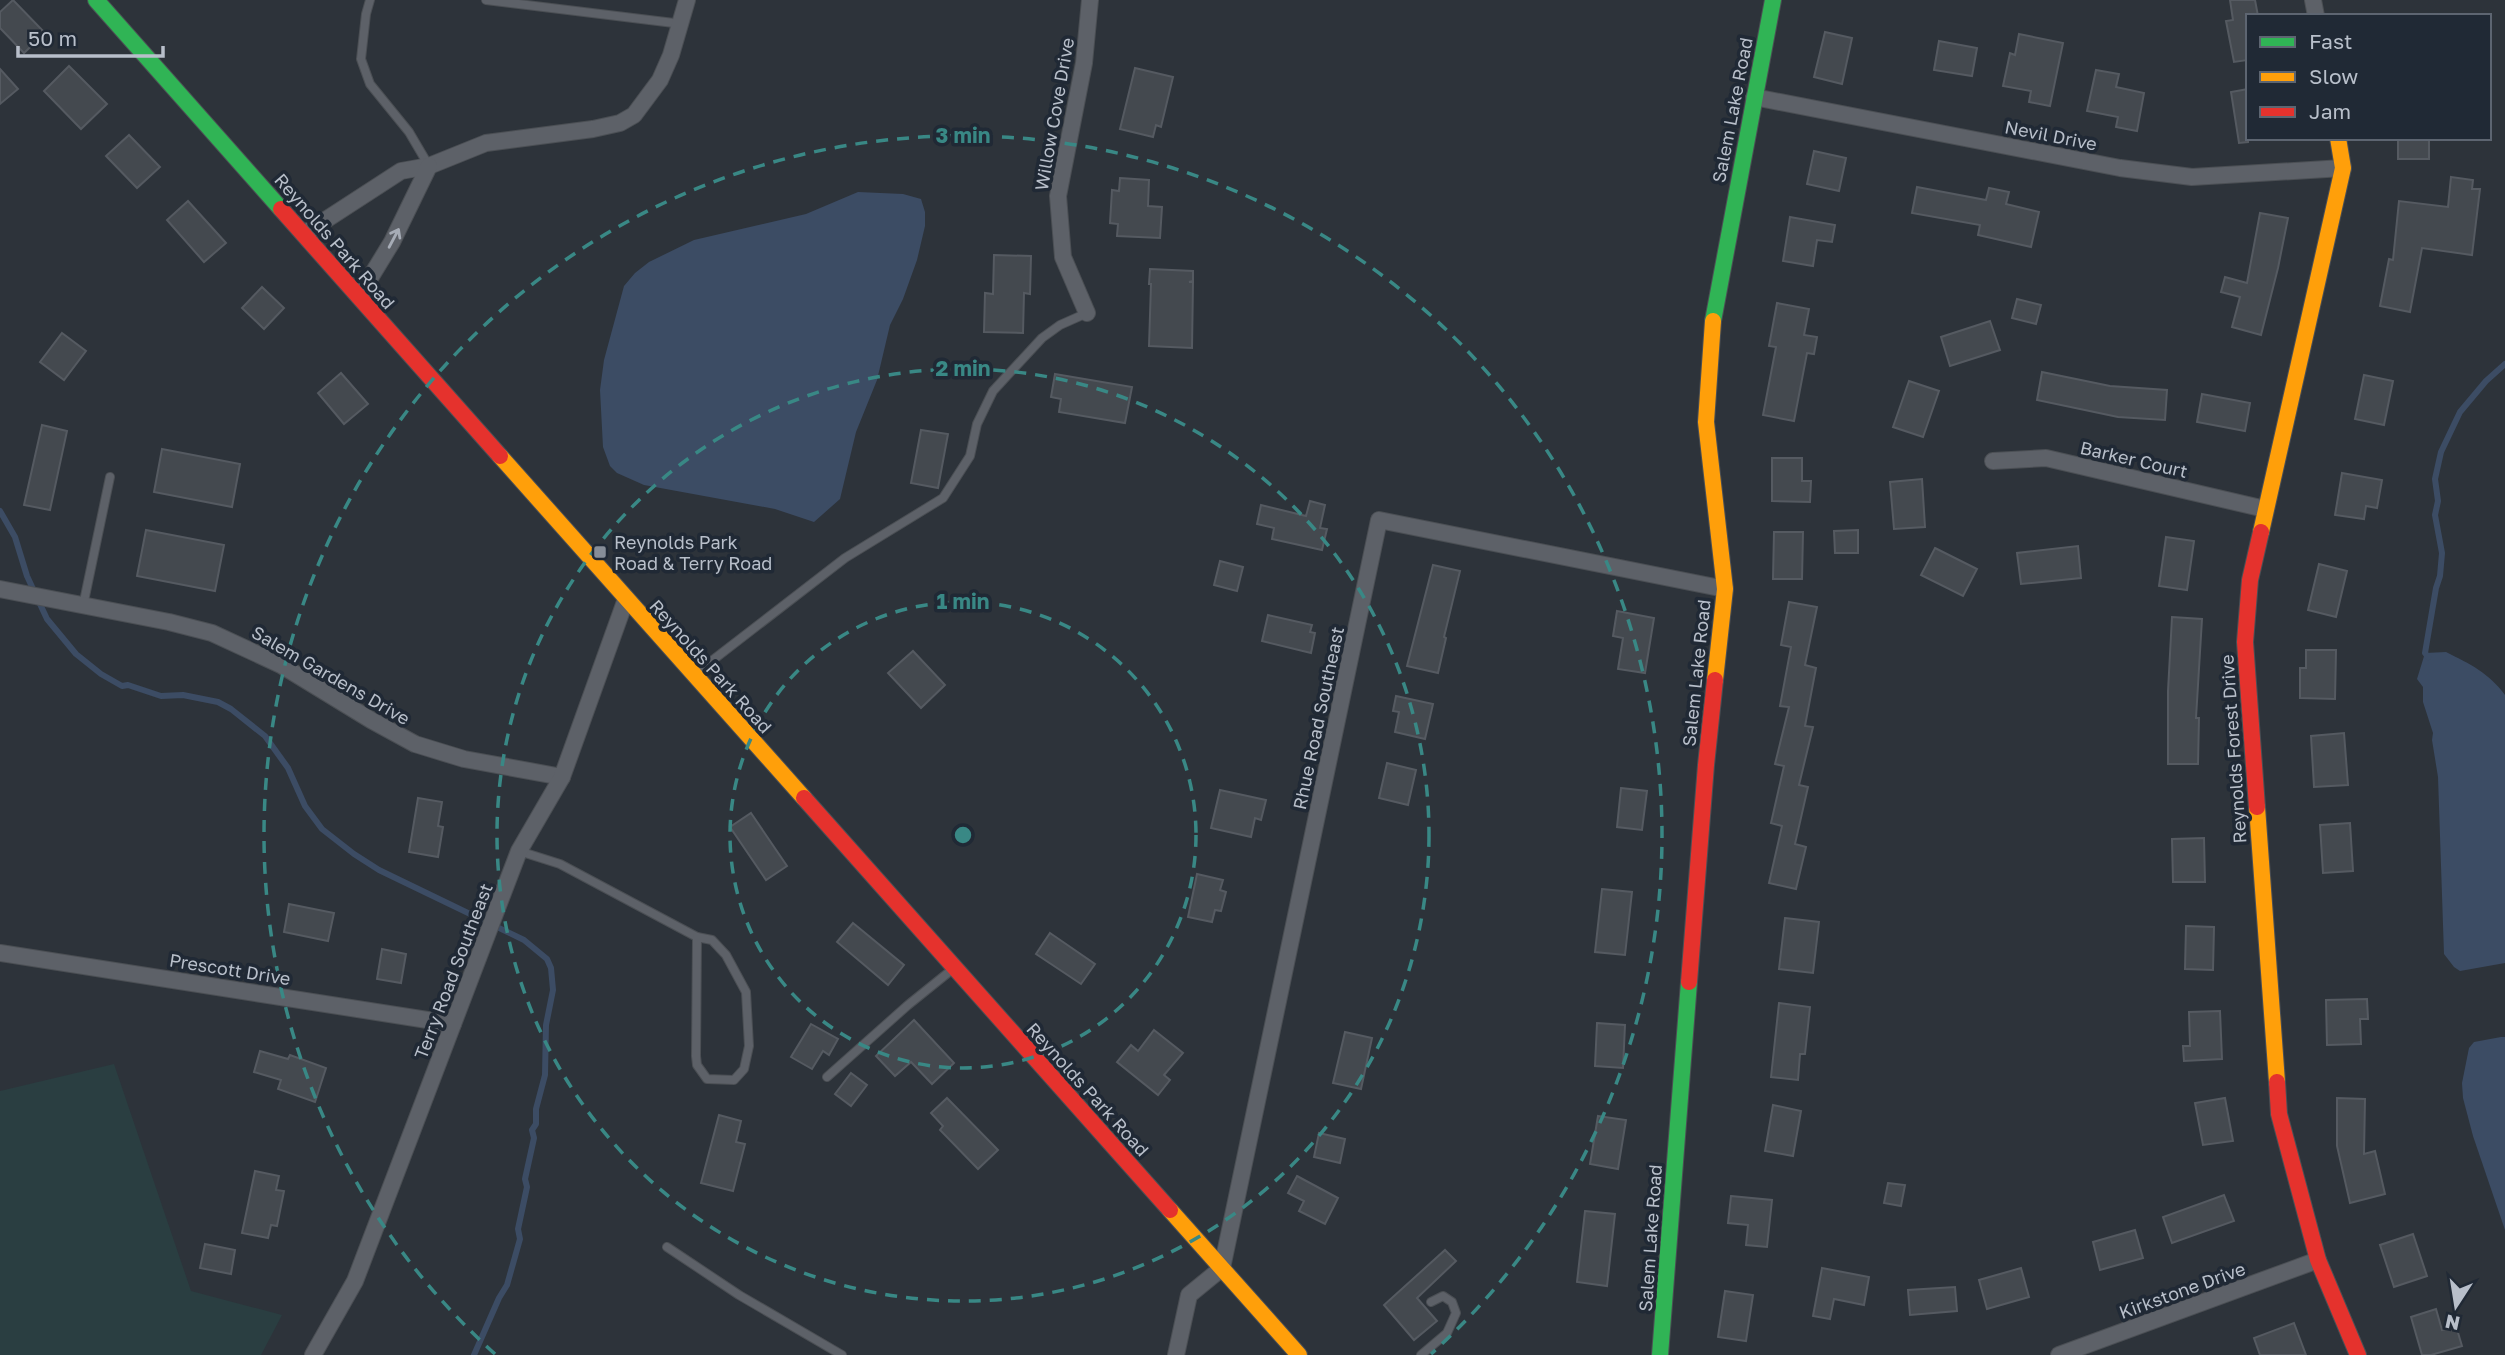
<svg xmlns="http://www.w3.org/2000/svg" width="2505" height="1355" viewBox="0 0 2505 1355" font-family="'Golos Text',sans-serif">
	<style>
		.green { fill: #2a3e41 }
		.water { fill: #3c4c64 }
		.lines { fill: none; stroke-linecap: round; stroke-linejoin: round }
		.stream { stroke: #3c4c64; stroke-width: 6 }
		.building { fill: #44494f; stroke: #555a61; stroke-width: 2 }
		.lane-casing { stroke: #4b4f54; stroke-width: 10 }
		.street-casing { stroke: #4b4f54; stroke-width: 18 }
		.fast-casing { stroke: #4b4f54; stroke-width: 18 }
		.slow-casing { stroke: #4b4f54; stroke-width: 18 }
		.jam-casing { stroke: #4b4f54; stroke-width: 18 }
		.lane { stroke: #5d6168; stroke-width: 8 }
		.street { stroke: #5d6168; stroke-width: 16 }
		.fast { stroke: #30b455; stroke-width: 16 }
		.slow { stroke: #ff9f0a; stroke-width: 16 }
		.jam { stroke: #e5322d; stroke-width: 16 }
		.oneway { stroke: #a6acb6 }
		.ring { fill: none; stroke: #398885; stroke-width: 3.5; stroke-dasharray: 12 9 }
		.poi-dot { fill: #878e98; stroke: #202935; stroke-width: 2.5 }
		.labels { text-anchor: middle; dominant-baseline: central; stroke-width: 7; stroke-linejoin: round; paint-order: stroke }
		.street-label { font-size: 18px; fill: #b8bfca; stroke: #202935 }
		.poi-label { font-size: 18px; fill: #b8bfca; stroke: #202935; text-anchor: start }
		.centre { fill: #398885; stroke: #202935; stroke-width: 3.5 }
		.ring-label { font-size: 21px; text-anchor: middle; font-weight: bold; fill: #398885; stroke: #202935; stroke-width: 7; stroke-linejoin: round; paint-order: stroke }
	</style>
	<rect width="100%" height="100%" fill="#2d333a"/>
	<path class="green" d="M114 1064 191 1291 282 1315 261 1355H0V1091Z"/>
	<g class="water">
		<path d="M858 192 903 194 921 199 925 212V226L917 260 903 299 890 325 877 380 856 432 840 499 814 522 775 509 644 485 617 473 610 466 603 447 600 390 604 360 624 286 635 273 649 262 694 240 806 214Z"/>
		<path d="M2446 652C2470 664 2489 673 2505 695V963L2460 971 2454 967 2444 954 2438 777 2432 740 2433 733 2423 702V687L2417 679 2425 653Z"/>
		<path d="M2501 1037H2505V1230L2473 1136 2463 1098 2462 1083 2469 1048 2474 1042Z"/>
	</g>
	<g class="lines">
		<g class="stream">
			<path d="M0 511 15 537 27 576 47 619 76 654 101 674 122 686 128 685 161 696 183 695 218 702 231 709 265 736 288 768 305 806 322 829 354 854 379 870 524 940 547 959 551 968 553 990 546 1025 545 1075 536 1109V1124L532 1130 534 1138 525 1179 527 1187 518 1229 520 1239 507 1285 499 1298 474 1355"/>
			<path d="M2428 657 2425 653 2436 588 2440 576 2442 553 2435 515 2438 501 2435 479 2441 452 2460 412 2486 381 2505 364"/>
		</g>
	</g>
	<g class="building">
		<path d="M13 0 45 33 24 53 0 28V12Z"/>
		<path d="M2230 0H2255L2258 16H2248V60L2234 62 2226 21 2233 20Z"/>
		<path d="M1825 32 1852 38 1842 84 1814 77Z"/>
		<path d="M2019 34 2063 43 2050 106 2029 102 2031 91 2003 86 2010 53 2015 55Z"/>
		<path d="M1939 41 1977 48 1972 76 1934 70Z"/>
		<path d="M69 66 107 104 81 129 44 91Z"/>
		<path d="M1135 68 1173 77 1161 127 1156 125 1153 137 1120 129Z"/>
		<path d="M0 69 18 89 0 104Z"/>
		<path d="M2096 70 2119 74 2116 87 2144 93 2137 131 2116 127 2118 117 2087 111Z"/>
		<path d="M2248 89V142L2239 143 2231 92Z"/>
		<path d="M129 135 160 167 137 188 106 156Z"/>
		<rect x="2398" y="138" width="31" height="21"/>
		<path d="M1814 151 1846 158 1839 191 1807 184Z"/>
		<path d="M2451 177 2473 180 2472 189H2480L2472 255 2422 248 2410 312 2380 306 2389 259 2393 260 2399 201 2448 207Z"/>
		<path d="M1120 178 1149 180 1148 206 1162 207 1160 238 1117 236 1118 224 1110 223 1112 190 1119 191Z"/>
		<path d="M1917 187 1986 200 1989 188 2009 192 2006 204 2039 212 2031 247 1978 235 1980 225 1912 213Z"/>
		<path d="M188 201 226 243 204 262 167 220Z"/>
		<path d="M2260 213 2288 218 2278 268 2261 335 2232 327 2240 297 2221 292 2225 277 2247 283Z"/>
		<path d="M1790 217 1835 225 1832 242 1817 240 1813 266 1783 261Z"/>
		<path d="M994 255 1031 256 1030 294 1024 293 1023 333 984 332 985 293 993 294Z"/>
		<path d="M1150 269 1193 271V281L1189 282H1193L1192 348 1149 346 1151 284H1149Z"/>
		<path d="M262 287 284 308 264 329 242 308Z"/>
		<path d="M2017 299 2041 305 2036 324 2012 318Z"/>
		<path d="M1777 303 1809 309 1804 335 1817 337 1814 354 1807 353 1794 421 1763 415 1776 347 1769 346Z"/>
		<path d="M1990 321 2000 350 1950 366 1941 337Z"/>
		<path d="M62 333 86 351 64 380 40 362Z"/>
		<path d="M2042 372 2110 386 2167 390 2165 420 2118 417 2037 400Z"/>
		<path d="M341 373 368 404 344 424 318 393Z"/>
		<path d="M1055 374 1132 387 1125 423 1059 412 1061 399 1051 397Z"/>
		<path d="M2364 375 2393 381 2384 425 2355 419Z"/>
		<path d="M1909 381 1939 391 1923 437 1893 427Z"/>
		<path d="M2202 394 2250 403 2245 431 2197 422Z"/>
		<path d="M42 425 67 431 50 510 24 505Z"/>
		<path d="M921 430 948 434 938 488 911 483Z"/>
		<path d="M162 449 240 464 232 507 154 492Z"/>
		<path d="M1772 458H1802V481H1811L1810 502 1772 501Z"/>
		<path d="M2342 473 2382 480 2377 508 2366 506 2364 519 2335 515Z"/>
		<path d="M1922 479 1925 527 1894 529 1890 482Z"/>
		<path d="M1310 501 1325 505 1320 528 1327 529 1322 550 1272 539 1274 528 1257 524 1261 505 1306 516Z"/>
		<path d="M146 530 224 545 215 591 137 576Z"/>
		<path d="M1858 530V553H1835L1834 531Z"/>
		<path d="M1774 532H1803L1802 579H1773Z"/>
		<path d="M2166 537 2194 541 2187 590 2159 586Z"/>
		<path d="M2078 546 2081 578 2021 584 2017 553Z"/>
		<path d="M1935 548 1977 569 1963 596 1921 575Z"/>
		<path d="M1220 561 1243 567 1237 591 1214 585Z"/>
		<path d="M2319 564 2347 571 2336 617 2308 610Z"/>
		<path d="M1433 565 1460 571 1444 637 1446 638 1438 673 1407 666Z"/>
		<path d="M1789 602 1817 607 1805 665 1816 668 1805 726 1813 727 1799 785 1808 787 1795 844 1806 847 1796 889 1769 883 1782 826 1771 823 1784 766 1775 764 1789 707 1780 706 1791 647 1781 645Z"/>
		<path d="M1617 611 1654 618 1645 673 1618 669 1623 638 1613 636Z"/>
		<path d="M1268 615 1312 625 1310 632 1315 633 1311 653 1262 641Z"/>
		<path d="M2172 617 2202 619 2196 718H2199L2198 764H2168V691Z"/>
		<path d="M2306 650H2336L2335 699 2300 698V668H2306Z"/>
		<path d="M913 651 945 685 921 708 888 673Z"/>
		<path d="M1396 696 1433 704 1425 739 1395 732 1399 712 1393 711Z"/>
		<path d="M2344 733 2348 785 2314 787 2311 736Z"/>
		<path d="M1387 763 1416 770 1408 805 1379 798Z"/>
		<path d="M1621 788 1647 791 1642 830 1617 827Z"/>
		<path d="M1220 790 1266 800 1261 820 1255 818 1251 837 1211 828Z"/>
		<path d="M418 798 442 802 438 826 443 827 438 857 409 852Z"/>
		<path d="M751 813 787 866 766 880 730 827Z"/>
		<path d="M2350 823 2353 871 2323 873 2320 825Z"/>
		<path d="M2204 838 2205 882H2173L2172 839Z"/>
		<path d="M1197 874 1223 880 1220 890 1226 892 1221 911 1215 910 1212 922 1188 917Z"/>
		<path d="M1602 889 1632 892 1625 955 1595 952Z"/>
		<path d="M289 904 334 913 328 941 284 932Z"/>
		<path d="M1785 918 1819 922 1813 973 1779 969Z"/>
		<path d="M853 923 904 965 888 985 837 942Z"/>
		<path d="M2186 926 2214 927 2213 970 2185 969Z"/>
		<path d="M1050 933 1095 964 1081 984 1036 954Z"/>
		<path d="M382 949 406 954 401 983 377 979Z"/>
		<path d="M2367 999 2368 1019H2360L2361 1044 2327 1045 2326 1000Z"/>
		<path d="M1779 1003 1810 1007 1805 1054H1800L1798 1080 1771 1077Z"/>
		<path d="M2220 1011 2222 1059 2184 1061 2183 1046H2190L2189 1012Z"/>
		<path d="M914 1020 954 1063 932 1084 911 1062 895 1076 876 1056Z"/>
		<path d="M1597 1023 1625 1025 1623 1068 1595 1066Z"/>
		<path d="M811 1024 838 1039 829 1055 823 1051 812 1069 791 1057Z"/>
		<path d="M1154 1030 1183 1053 1164 1075 1170 1080 1158 1095 1117 1062 1131 1045 1138 1051Z"/>
		<path d="M1345 1032 1372 1038 1361 1089 1333 1083Z"/>
		<path d="M260 1051 288 1059 290 1055 326 1068 315 1102 278 1089 281 1080 254 1072Z"/>
		<path d="M851 1073 867 1085 851 1106 835 1094Z"/>
		<path d="M947 1098 998 1150 978 1169 940 1130 943 1126 931 1113Z"/>
		<path d="M2225 1098 2233 1141 2203 1145 2195 1103Z"/>
		<path d="M2337 1098 2365 1099 2364 1154 2375 1151 2385 1194 2350 1203 2337 1146Z"/>
		<path d="M1773 1105 1801 1111 1793 1156 1765 1151Z"/>
		<path d="M719 1115 741 1121 736 1142 745 1144 733 1191 701 1183Z"/>
		<path d="M1598 1116 1626 1120 1618 1169 1590 1164Z"/>
		<path d="M1319 1133 1345 1139 1340 1163 1314 1157Z"/>
		<path d="M255 1171 279 1176 276 1190 284 1191 277 1226 271 1225 268 1238 242 1233Z"/>
		<path d="M1297 1176 1338 1198 1325 1224 1299 1211 1304 1201 1288 1193Z"/>
		<path d="M1888 1183 1905 1185 1901 1206 1884 1203Z"/>
		<path d="M2224 1195 2234 1221 2172 1243 2163 1217Z"/>
		<path d="M1731 1196 1772 1200 1767 1247 1746 1245 1748 1225 1728 1223Z"/>
		<path d="M1585 1211 1615 1214 1607 1286 1577 1282Z"/>
		<path d="M2135 1230 2143 1258 2100 1270 2093 1242Z"/>
		<path d="M2413 1234 2427 1276 2394 1287 2380 1245Z"/>
		<path d="M205 1244 235 1250 231 1274 200 1268Z"/>
		<path d="M1445 1250 1456 1261 1417 1298 1437 1321 1414 1340 1384 1305Z"/>
		<path d="M1822 1268 1869 1277 1864 1305 1834 1299 1830 1319 1813 1316Z"/>
		<path d="M2021 1268 2029 1297 1987 1309 1979 1280Z"/>
		<path d="M1955 1287 1957 1311 1910 1315 1908 1290Z"/>
		<path d="M1725 1291 1753 1295 1746 1341 1718 1337Z"/>
		<path d="M2436 1309 2442 1330 2456 1326 2462 1346 2431 1355H2422L2411 1317Z"/>
		<path d="M2294 1323 2306 1355H2260L2254 1338Z"/>
	</g>
	<g class="lines">
		<defs>
			<g id="lane">
				<path d="M370 0 366 14 361 59 370 84 409 132 429 166"/>
				<path d="M486 0 682 24"/>
				<path d="M83 606 110 477"/>
				<path d="M696 673 845 558 943 498 970 456 977 424 993 391 1042 338 1060 325 1087 313"/>
				<path d="M519 851 560 864 697 937"/>
				<path d="M697 937 712 940 726 955 746 992 749 1046 744 1069 734 1080 707 1079 697 1065 696 1056Z"/>
				<path d="M827 1077 908 1005 954 968"/>
				<path d="M667 1247 739 1295 842 1355"/>
				<path d="M1421 1355 1447 1333 1456 1313 1452 1302 1443 1296 1431 1302"/>
			</g>
			<g id="street">
				<path d="M2313 0 2316 16"/>
				<path d="M1754 97 2120 168 2192 177 2343 168"/>
				<path d="M304 234 401 171 429 166 486 143 593 129 620 123 634 115 660 80 671 55 687 0"/>
				<path d="M359 296 392 242 429 166"/>
				<path d="M1087 313 1063 257 1058 196 1084 63 1090 0"/>
				<path d="M1993 461 2046 458 2265 509"/>
				<path d="M0 589 169 622 212 633 281 665 371 720 415 744 464 759 562 777"/>
				<path d="M0 953 453 1024"/>
				<path d="M313 1355 355 1281 519 851 562 777 626 599"/>
				<path d="M1176 1355 1189 1295 1222 1268 1379 520 1725 589"/>
				<path d="M2059 1355 2318 1260"/>
			</g>
			<g id="fast">
				<path d="M96 0 281 209"/>
				<path d="M1713 321 1773 0"/>
				<path d="M1660 1355 1689 982"/>
			</g>
			<g id="slow">
				<path d="M1713 321 1706 422 1725 589 1715 680"/>
				<path d="M500 456 804 798"/>
				<path d="M2261 532 2343 168 2338 138"/>
				<path d="M2257 807 2277 1082"/>
				<path d="M1170 1210 1299 1355"/>
			</g>
			<g id="jam">
				<path d="M281 209 500 456"/>
				<path d="M804 798 1170 1210"/>
				<path d="M2257 807 2245 642 2250 580 2261 532"/>
				<path d="M1689 982 1706 765 1715 680"/>
				<path d="M2277 1082 2279 1114 2318 1260 2358 1355"/>
			</g>
		</defs>
		<use href="#lane" class="lane-casing"/>
		<use href="#street" class="street-casing"/>
		<use href="#fast" class="fast-casing"/>
		<use href="#slow" class="slow-casing"/>
		<use href="#jam" class="jam-casing"/>
		<use href="#lane" class="lane"/>
		<use href="#street" class="street"/>
		<use href="#fast" class="fast"/>
		<use href="#slow" class="slow"/>
		<use href="#jam" class="jam"/>
	</g>
	<defs><path id="oneway-shaft" d="M-6 0H5M1.5-3L5.5 0L1.5 3" fill="none" stroke-width="1.6" stroke-linecap="round" stroke-linejoin="round" transform="scale(1.75)"/></defs>
	<use class="oneway" href="#oneway-shaft" transform="translate(394 238) rotate(-62)"/>
	<g class="ring">
		<circle cx="963" cy="835" r="233"/>
		<circle cx="963" cy="835" r="466"/>
		<path d="M495 1354A699 699 0 1 1 1431 1354"/>
	</g>
	<rect class="poi-dot" x="593" y="545" width="14" height="14" rx="3.5"/>
	<g class="labels">
		<g class="street-label">
			<text transform="translate(1732 110) rotate(-79)">Salem Lake Road</text>
			<text transform="translate(1054 114) rotate(-80)">Willow Cove Drive</text>
			<text transform="translate(2051 135) rotate(11)">Nevil Drive</text>
			<text transform="translate(335 241) rotate(49)">Reynolds Park Road</text>
			<text transform="translate(2134 459) rotate(13)">Barker Court</text>
			<text transform="translate(711 666) rotate(48)">Reynolds Park Road</text>
			<text transform="translate(1696 673) rotate(-84)">Salem Lake Road</text>
			<text transform="translate(331 675) rotate(30)">Salem Gardens Drive</text>
			<text transform="translate(1318 718) rotate(-78)">Rhue Road Southeast</text>
			<text transform="translate(2233 749) rotate(-94)">Reynolds Forest Drive</text>
			<text transform="translate(230 969) rotate(9)">Prescott Drive</text>
			<text transform="translate(453 971) rotate(-69)">Terry Road Southeast</text>
			<text transform="translate(1088 1089) rotate(48)">Reynolds Park Road</text>
			<text transform="translate(1650 1238) rotate(-86)">Salem Lake Road</text>
			<text transform="translate(2182 1290) rotate(-20)">Kirkstone Drive</text>
		</g>
		<g class="poi-label">
			<text x="614" y="542">Reynolds Park<tspan x="614" dy="21">Road &amp; Terry Road</tspan></text>
		</g>
	</g>
	<circle cx="963" cy="835" r="10" class="centre"/>
	<g class="ring-label">
		<text x="963" y="143">3 min</text>
		<text x="963" y="376">2 min</text>
		<text x="963" y="609">1 min</text>
	</g>
	<rect x="2246" y="14" width="245" height="126" fill="#202935" stroke="#5d6571" stroke-width="2"/>
	<rect x="2260" y="37" width="35" height="10" fill="#30b455" stroke="#5d6571" stroke-width="2"/>
	<text x="2309" y="49" font-size="21" fill="#b8bfca">Fast</text>
	<rect x="2260" y="72" width="35" height="10" fill="#ff9f0a" stroke="#5d6571" stroke-width="2"/>
	<text x="2309" y="84" font-size="21" fill="#b8bfca">Slow</text>
	<rect x="2260" y="107" width="35" height="10" fill="#e5322d" stroke="#5d6571" stroke-width="2"/>
	<text x="2309" y="119" font-size="21" fill="#b8bfca">Jam</text>
	<g transform="translate(2456 1306) rotate(192)" stroke="#202935" stroke-width="5" paint-order="stroke">
	<path d="M0-5L12 26L0 18L-12 26Z" fill="#b8bfca"/>
	<text y="-10" font-size="19" font-weight="bold" text-anchor="middle" fill="#b8bfca">N</text>
	</g>
	<path d="M18 46v10h145v-10" fill="none" stroke="#b8bfca" stroke-width="3.5"/>
	<text x="28" y="46" font-size="21" fill="#b8bfca" stroke="#202935" stroke-width="5" paint-order="stroke">50 m</text>
</svg>
